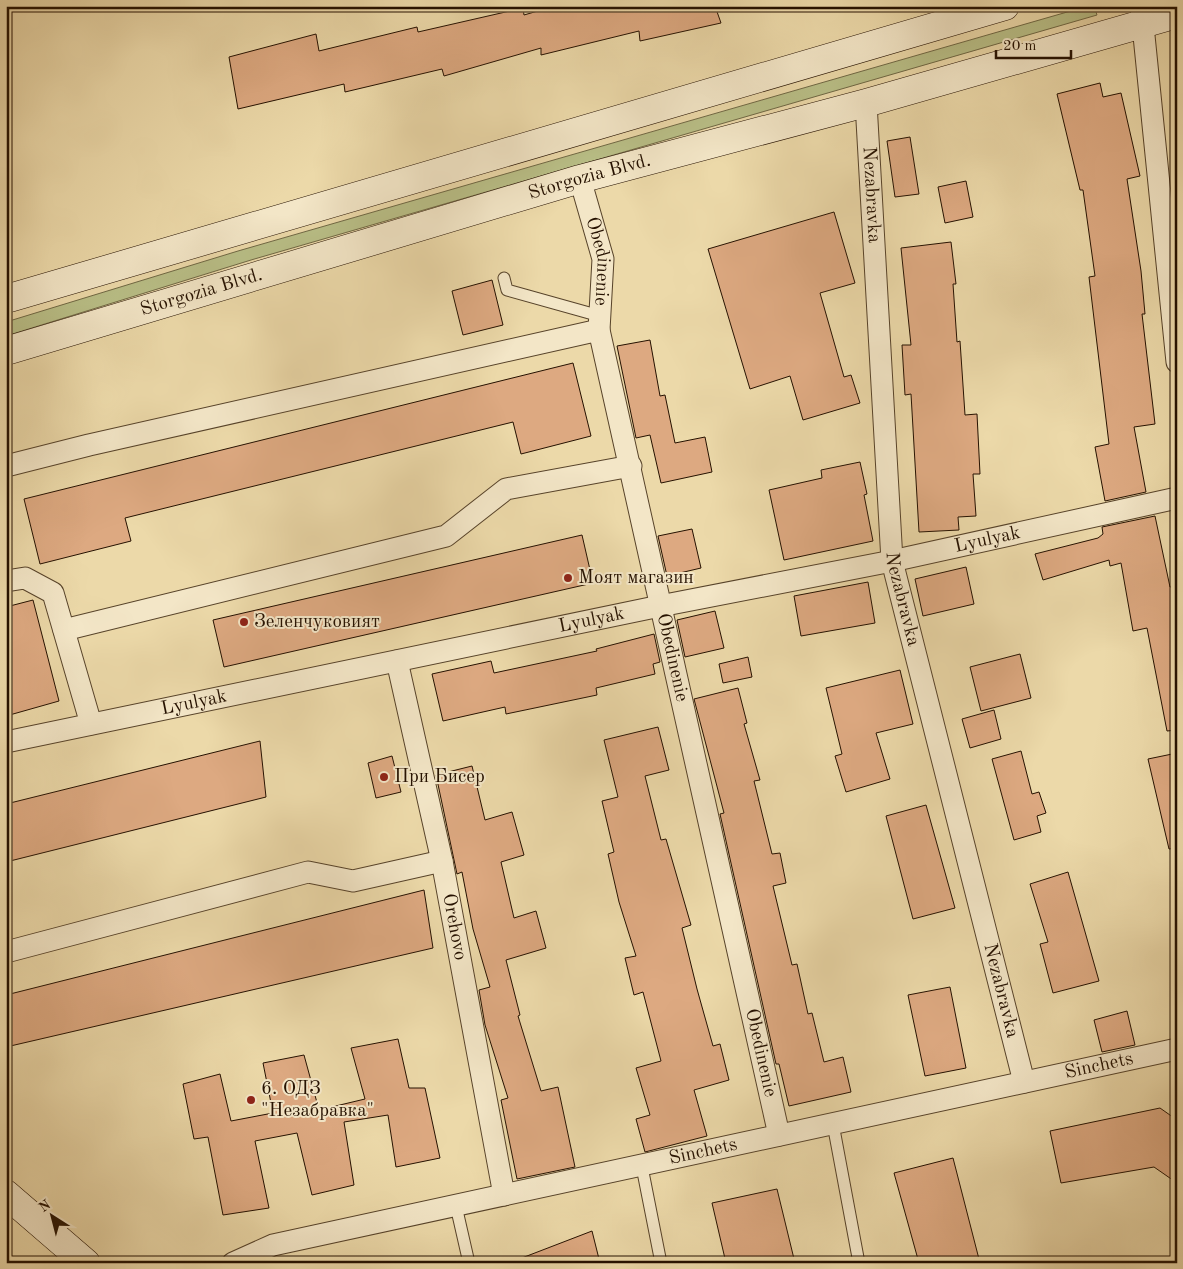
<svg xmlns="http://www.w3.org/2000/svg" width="1183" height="1269" viewBox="0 0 1183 1269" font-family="'Old Standard TT',serif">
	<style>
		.green { fill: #b9bf87; stroke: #6f6844 }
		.building { fill: #dda981; stroke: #251100 }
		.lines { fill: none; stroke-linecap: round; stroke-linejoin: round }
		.lane-casing { stroke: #57432a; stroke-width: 13 }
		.street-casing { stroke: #57432a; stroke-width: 23 }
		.secondary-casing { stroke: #251100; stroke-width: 29 }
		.lane { stroke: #f3e6c7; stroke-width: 11 }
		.street { stroke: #f3e6c7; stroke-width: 21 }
		.secondary { stroke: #f3e6c7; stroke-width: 28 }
		.poi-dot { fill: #8f2418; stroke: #f3e6c7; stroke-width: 2 }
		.labels { text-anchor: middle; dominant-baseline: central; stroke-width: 4; stroke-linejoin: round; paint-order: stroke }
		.street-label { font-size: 19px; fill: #251100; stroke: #f3e6c7 }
		.poi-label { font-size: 19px; fill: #251100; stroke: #f3e6c7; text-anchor: start }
	</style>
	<rect width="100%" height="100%" fill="#ecd9a9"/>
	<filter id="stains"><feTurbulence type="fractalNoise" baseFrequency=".004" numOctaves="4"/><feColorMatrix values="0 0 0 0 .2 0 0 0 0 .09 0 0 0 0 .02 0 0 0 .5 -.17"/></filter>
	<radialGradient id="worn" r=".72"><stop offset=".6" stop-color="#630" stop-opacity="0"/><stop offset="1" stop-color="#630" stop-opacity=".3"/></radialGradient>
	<path class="green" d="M1088 6H1094L1097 15 251 260 6 336V322L238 251Z"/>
	<g class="building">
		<path d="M555 6H715L721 23 640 41 639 31 541 55V48L444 76 442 69 345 92 344 84 238 109 229 57 316 34 319 51 417 27 418 32 523 8 524 15Z"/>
		<path d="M1100 83 1103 97 1121 93 1140 176 1127 179 1141 271 1145 314H1142L1155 424 1134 427 1146 492 1105 501 1095 447 1109 444 1089 277 1095 276 1083 190H1080L1057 94Z"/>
		<path d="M910 137 919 194 895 197 887 141Z"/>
		<path d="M966 181 973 217 945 223 938 187Z"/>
		<path d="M834 212 855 283 820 293 844 377 851 375 860 403 803 420 790 376 750 389 708 249Z"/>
		<path d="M951 242 956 284H953L957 342 960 341 965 415 977 414 980 474H973L976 516 958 517 959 530 919 532 911 394 905 395 902 345H911L901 248Z"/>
		<path d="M492 280 503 325 463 335 452 291Z"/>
		<path d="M650 340 660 396 665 395 675 443 705 437 712 472 661 483 650 435 636 438 617 346Z"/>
		<path d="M573 363 591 436 521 454 513 422 125 518 131 541 40 564 24 499Z"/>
		<path d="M860 462 867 494 864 495 873 541 784 560 769 490 822 478 821 470Z"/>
		<path d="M1155 516 1170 587 1177 586V730L1167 731 1147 628 1133 631 1121 563 1110 566 1109 560 1043 580 1035 554 1098 538 1103 534 1102 527Z"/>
		<path d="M692 529 701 568 667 576 658 536Z"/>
		<path d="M582 535 593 583 224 667 213 620Z"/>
		<path d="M966 567 974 604 923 616 915 579Z"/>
		<path d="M868 582 875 623 801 636 794 596Z"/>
		<path d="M33 600 59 701 6 716V607Z"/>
		<path d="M715 611 724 648 685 657 677 620Z"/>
		<path d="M654 634 660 662 653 664 655 674 596 688 597 695 506 714 505 707 443 721 432 674 491 661 494 673 597 651 596 649Z"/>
		<path d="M1020 654 1031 698 981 711 970 667Z"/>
		<path d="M748 657 752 677 723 683 719 664Z"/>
		<path d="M900 670 913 724 876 733 890 779 846 792 835 756 842 754 826 688Z"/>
		<path d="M738 688 747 723 744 724 760 780 754 781 772 854 780 853 786 883 773 886 792 965 797 964 808 1014 812 1013 824 1062 843 1057 851 1092 789 1106 779 1064H776L720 814 724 813 694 699Z"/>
		<path d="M994 710 1001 739 970 748 962 719Z"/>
		<path d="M658 727 669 770 645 776 661 840 666 839 691 925 682 928 697 989 713 1046 720 1044 729 1080 694 1090 707 1136 645 1152 636 1119 650 1115 636 1068 661 1061 643 992 634 995 625 958 636 956 619 902 608 854 614 852 602 801 618 797 604 740Z"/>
		<path d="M260 741 266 797 6 862V804Z"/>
		<path d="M1021 751 1032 794 1039 792 1046 813 1037 816 1041 832 1014 840 992 759Z"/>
		<path d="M1177 753V848L1169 849 1148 759Z"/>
		<path d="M392 756 401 792 376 798 368 763Z"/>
		<path d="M472 766 485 820 512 812 524 855 501 862 514 918 536 911 546 948 506 960 520 1015 518 1016 541 1091 558 1087 575 1167 517 1179 501 1100 508 1098 485 1025 479 990 490 987 473 929 462 872 457 874 436 775Z"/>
		<path d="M926 805 955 908 913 919 886 816Z"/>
		<path d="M1068 872 1099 981 1053 993 1040 944 1048 942 1030 884Z"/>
		<path d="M424 890 433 948 6 1047V995Z"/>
		<path d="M950 987 966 1068 925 1076 908 995Z"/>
		<path d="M1127 1011 1135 1045 1102 1052 1094 1020Z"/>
		<path d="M398 1039 409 1088H425L440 1158 396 1167 388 1115 344 1122 354 1185 312 1195 297 1133 255 1141 269 1208 223 1215 208 1137 194 1139 183 1084 220 1074 231 1121 273 1113 263 1063 304 1055 319 1110 365 1099 351 1048Z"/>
		<path d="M1160 1108 1177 1120V1183L1154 1167 1061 1183 1050 1131Z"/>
		<path d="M953 1158 980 1263H919L894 1173Z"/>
		<path d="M777 1189 795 1263H726L712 1203Z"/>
		<path d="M592 1231 600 1263H514V1261Z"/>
	</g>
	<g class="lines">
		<defs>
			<g id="lane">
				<path d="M504 278 507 290 600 316"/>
				<path d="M833 1124 859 1263"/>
				<path d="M642 1167 661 1263"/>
				<path d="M456 1206 469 1263"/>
			</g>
			<g id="street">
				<path d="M1141 6 1177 362"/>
				<path id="s1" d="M866 103 892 561 1024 1082"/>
				<path id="s2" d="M580 179 603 259 599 330 779 1135"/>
				<path d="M6 466 89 445 599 330"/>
				<path d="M6 581 25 578 53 593 91 724"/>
				<path d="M64 630 446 536 506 489 631 466"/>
				<path id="s3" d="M397 661 442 861 504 1195"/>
				<path id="s4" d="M6 742 660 606 892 561 1177 498"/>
				<path d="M6 952 308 872 353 881 442 861"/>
				<path id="s5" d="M233 1263 273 1245 1177 1049"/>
			</g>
			<g id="secondary">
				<path d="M6 299 1005 6"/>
				<path id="s6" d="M6 351 580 179 866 103 1177 14"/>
				<path d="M6 1194 86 1263"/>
			</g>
		</defs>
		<use href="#lane" class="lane-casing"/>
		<use href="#street" class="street-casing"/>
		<use href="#secondary" class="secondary-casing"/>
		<use href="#lane" class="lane"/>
		<use href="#street" class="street"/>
		<use href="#secondary" class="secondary"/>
	</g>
	<g class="poi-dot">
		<circle cx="568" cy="578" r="5"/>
		<circle cx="244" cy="622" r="5"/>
		<circle cx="384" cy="777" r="5"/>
		<circle cx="251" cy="1100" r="5"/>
	</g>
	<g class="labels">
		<g class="street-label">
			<text stroke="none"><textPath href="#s6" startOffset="609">Storgozia Blvd.</textPath></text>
			<text stroke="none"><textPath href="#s1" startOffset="92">Nezabravka</textPath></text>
			<text stroke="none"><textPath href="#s2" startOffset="85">Obedinenie</textPath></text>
			<text stroke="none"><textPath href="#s6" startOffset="204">Storgozia Blvd.</textPath></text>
			<text stroke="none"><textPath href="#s4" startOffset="1002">Lyulyak</textPath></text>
			<text stroke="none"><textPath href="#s1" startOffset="498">Nezabravka</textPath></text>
			<text stroke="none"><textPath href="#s4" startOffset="598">Lyulyak</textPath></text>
			<text stroke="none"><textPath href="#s2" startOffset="490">Obedinenie</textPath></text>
			<text stroke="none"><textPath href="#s4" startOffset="192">Lyulyak</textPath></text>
			<text stroke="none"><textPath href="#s3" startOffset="272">Orehovo</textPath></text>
			<text stroke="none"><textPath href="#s1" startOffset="902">Nezabravka</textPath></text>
			<text stroke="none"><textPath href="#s2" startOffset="895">Obedinenie</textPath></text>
			<text stroke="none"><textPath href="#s5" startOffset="889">Sinchets</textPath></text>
			<text stroke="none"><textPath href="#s5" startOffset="484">Sinchets</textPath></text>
		</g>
		<g class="poi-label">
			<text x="578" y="578">Моят магазин</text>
			<text x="254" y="622">Зеленчуковият</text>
			<text x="394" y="777">При Бисер</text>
			<text x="261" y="1089">6. ОДЗ<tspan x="261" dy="22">"Незабравка"</tspan></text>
		</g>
	</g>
	<rect width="1183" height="1269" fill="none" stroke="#ecd9a9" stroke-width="25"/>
	<rect x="8" y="8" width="1168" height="1254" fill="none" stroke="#251100" stroke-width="2.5"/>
	<rect x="12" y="12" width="1158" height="1244" fill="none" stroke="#251100"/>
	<g transform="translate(52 1216) rotate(324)" stroke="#f3e6c7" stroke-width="4" paint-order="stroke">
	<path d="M0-4L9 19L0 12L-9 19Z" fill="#251100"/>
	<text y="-8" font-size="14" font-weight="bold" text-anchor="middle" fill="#251100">N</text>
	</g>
	<path d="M996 50v8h75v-8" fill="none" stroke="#251100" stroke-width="2.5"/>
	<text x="1003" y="50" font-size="15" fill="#251100" stroke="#f3e6c7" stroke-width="4" paint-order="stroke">20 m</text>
	<rect width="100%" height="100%" filter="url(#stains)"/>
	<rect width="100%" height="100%" fill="url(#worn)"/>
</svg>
